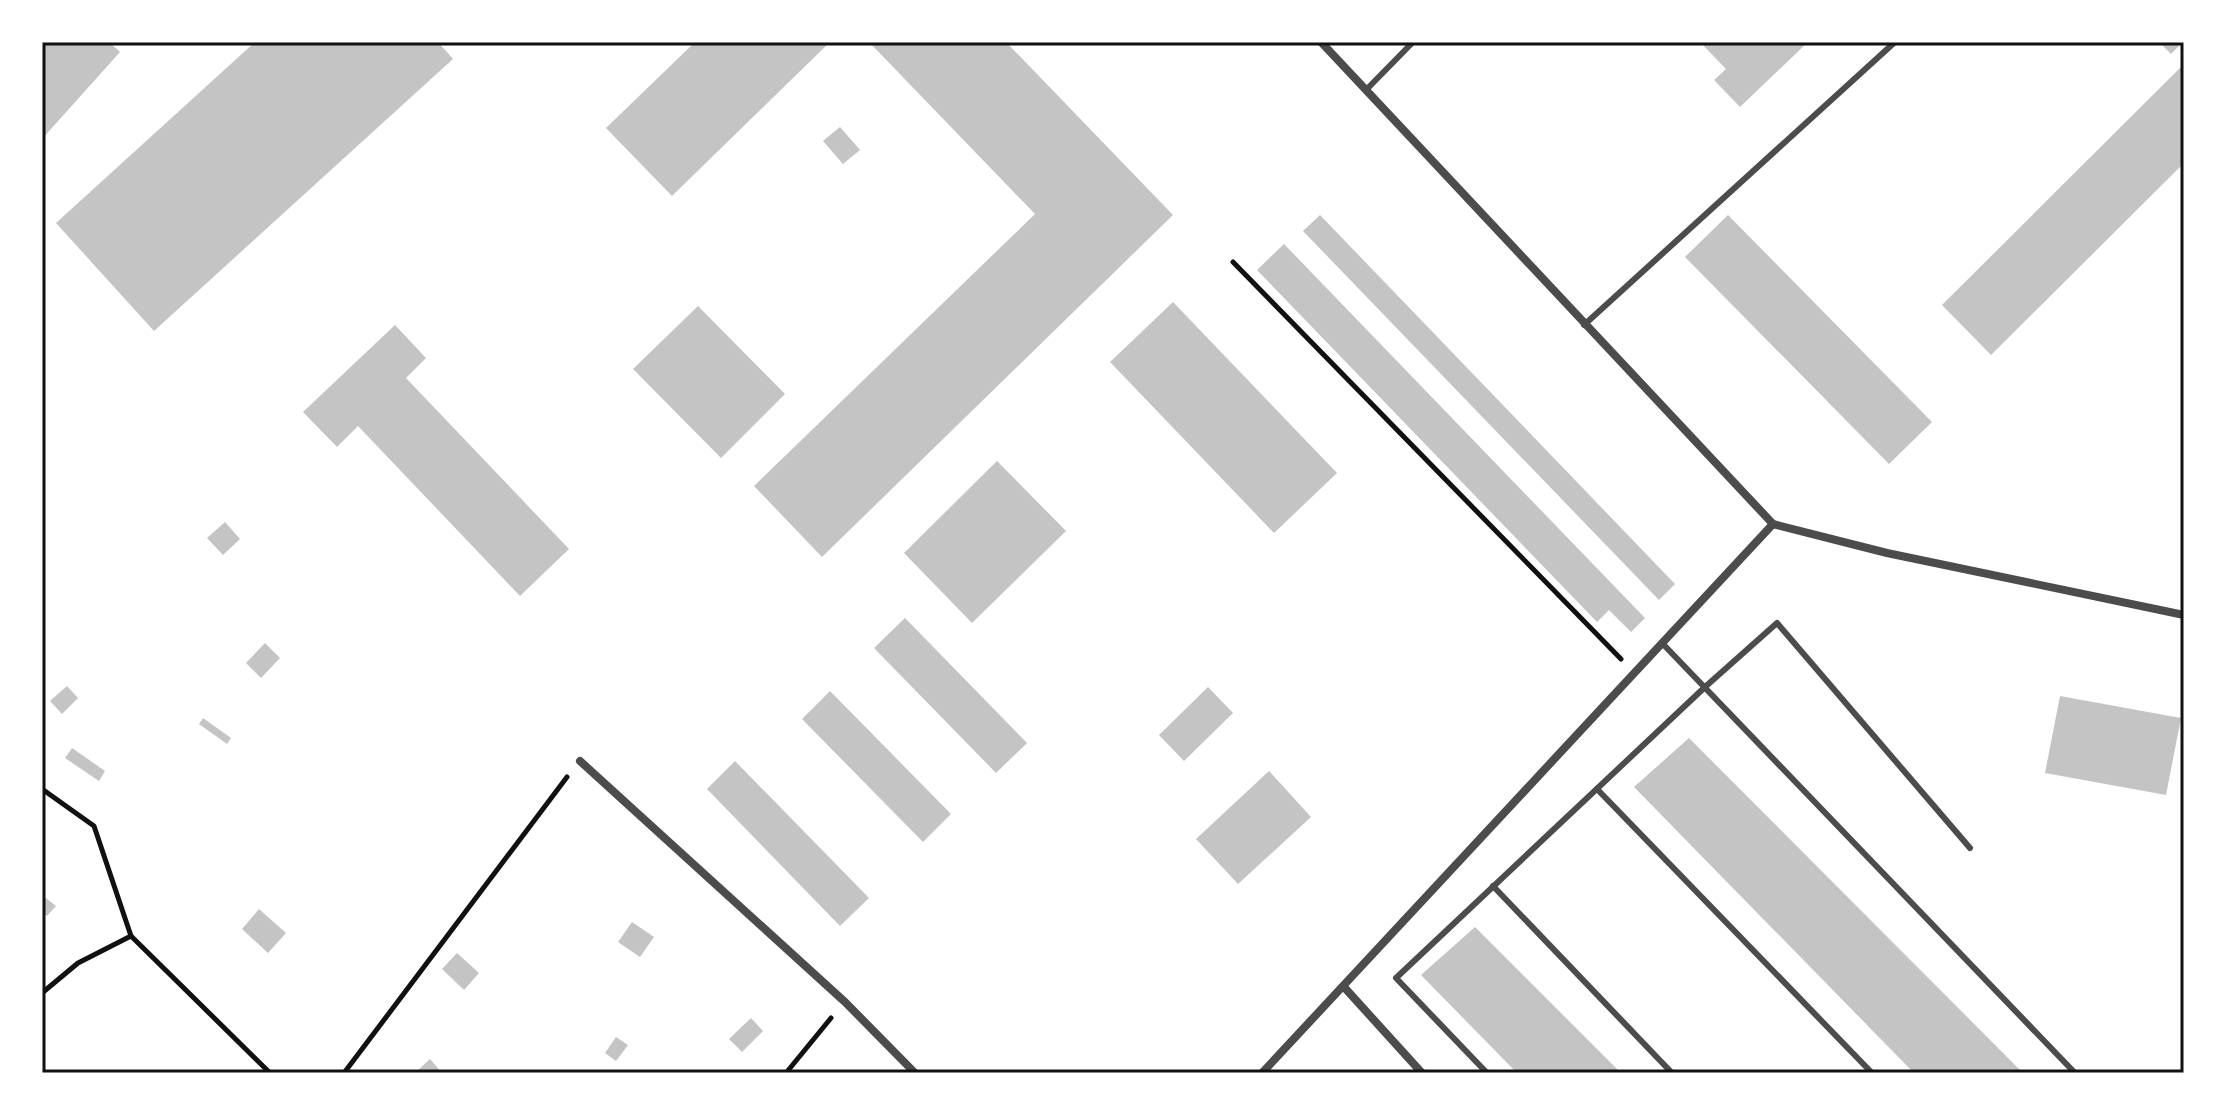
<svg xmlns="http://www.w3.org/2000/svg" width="2226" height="1115" viewBox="0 0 2226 1115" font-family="Rubik,sans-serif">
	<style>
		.building { fill: #c4c4c4 }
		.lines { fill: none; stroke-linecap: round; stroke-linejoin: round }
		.path { stroke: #111; stroke-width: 5 }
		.service { stroke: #4c4c4c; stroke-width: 6 }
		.minor { stroke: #4c4c4c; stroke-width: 8 }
		.neatline { fill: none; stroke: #111; stroke-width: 3 }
	</style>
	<rect width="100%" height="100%" fill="#fff"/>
	<g class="building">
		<path d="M42 42H109L120 52 42 139Z"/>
		<path d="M255 42H438L453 59 154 331 56 223Z"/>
		<path d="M695 42H830L672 196 606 128Z"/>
		<path d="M869 42H1006L1173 215 822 557 754 486 1035 214Z"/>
		<path d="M1700 42H1808L1740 107 1714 80 1726 69Z"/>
		<path d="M2159 42H2183L2171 54Z"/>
		<path d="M2184 64V163L1991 355 1942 305Z"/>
		<path d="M840 127 860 150 843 164 823 141Z"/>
		<path d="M1320 215 1675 584 1659 600 1303 231Z"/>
		<path d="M1728 215 1932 422 1889 464 1685 257Z"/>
		<path d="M1284 244 1645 618 1631 632 1609 610 1597 622 1257 270Z"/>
		<path d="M1173 302 1337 473 1274 533 1110 362Z"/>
		<path d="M698 306 785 394 721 458 633 369Z"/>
		<path d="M395 325 426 358 406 378 569 549 520 596 358 426 337 447 303 412Z"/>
		<path d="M997 461 1066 531 972 623 904 553Z"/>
		<path d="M225 522 240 539 223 555 207 538Z"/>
		<path d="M905 618 1027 743 996 773 874 648Z"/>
		<path d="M265 643 280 658 261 678 246 663Z"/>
		<path d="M67 686 78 698 62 714 50 701Z"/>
		<path d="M1208 687 1233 713 1184 761 1159 735Z"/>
		<path d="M830 691 951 814 923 842 802 719Z"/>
		<path d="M2060 696 2181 718 2166 795 2045 773Z"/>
		<path d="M203 718 231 738 227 744 199 724Z"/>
		<path d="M1689 738 2023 1073H1914L1634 787Z"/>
		<path d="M72 748 105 771 99 781 65 758Z"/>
		<path d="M735 761 869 898 840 926 707 789Z"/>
		<path d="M1269 771 1311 817 1238 884 1196 839Z"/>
		<path d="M42 895 56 906 47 916 42 912Z"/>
		<path d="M259 909 286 933 268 953 242 929Z"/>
		<path d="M632 922 654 937 640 957 618 942Z"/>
		<path d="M1475 927 1621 1073H1517L1421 975Z"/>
		<path d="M457 953 479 973 464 990 442 969Z"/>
		<path d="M751 1018 763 1031 742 1052 729 1039Z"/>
		<path d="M616 1037 628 1045 616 1061 605 1053Z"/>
		<path d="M430 1059 442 1073H415Z"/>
	</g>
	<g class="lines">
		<g class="path">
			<path d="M1233 262 1621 659"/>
			<path d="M42 789 94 826 131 936 270 1073"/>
			<path d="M42 993 78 963 131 936"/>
			<path d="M344 1073 567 777"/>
			<path d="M786 1073 831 1018"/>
		</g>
		<g class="service">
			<path d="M1366 90 1413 42"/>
			<path d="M1584 325 1895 42"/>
			<path d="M1662 643 2075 1073"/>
			<path d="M1597 789 1872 1073"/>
			<path d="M1493 886 1672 1073"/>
			<path d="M1487 1073 1396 978 1705 687 1777 623 1970 848"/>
		</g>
		<g class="minor">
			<path d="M1321 42 1773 524 1887 553 2184 615"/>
			<path d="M580 761 845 1002 915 1073"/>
			<path d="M1344 987 1422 1073"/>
			<path d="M1262 1073 1773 524"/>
		</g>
	</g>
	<rect width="2226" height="1115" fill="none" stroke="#ffffff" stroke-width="88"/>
	<rect x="44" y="44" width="2138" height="1027" class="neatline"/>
</svg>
